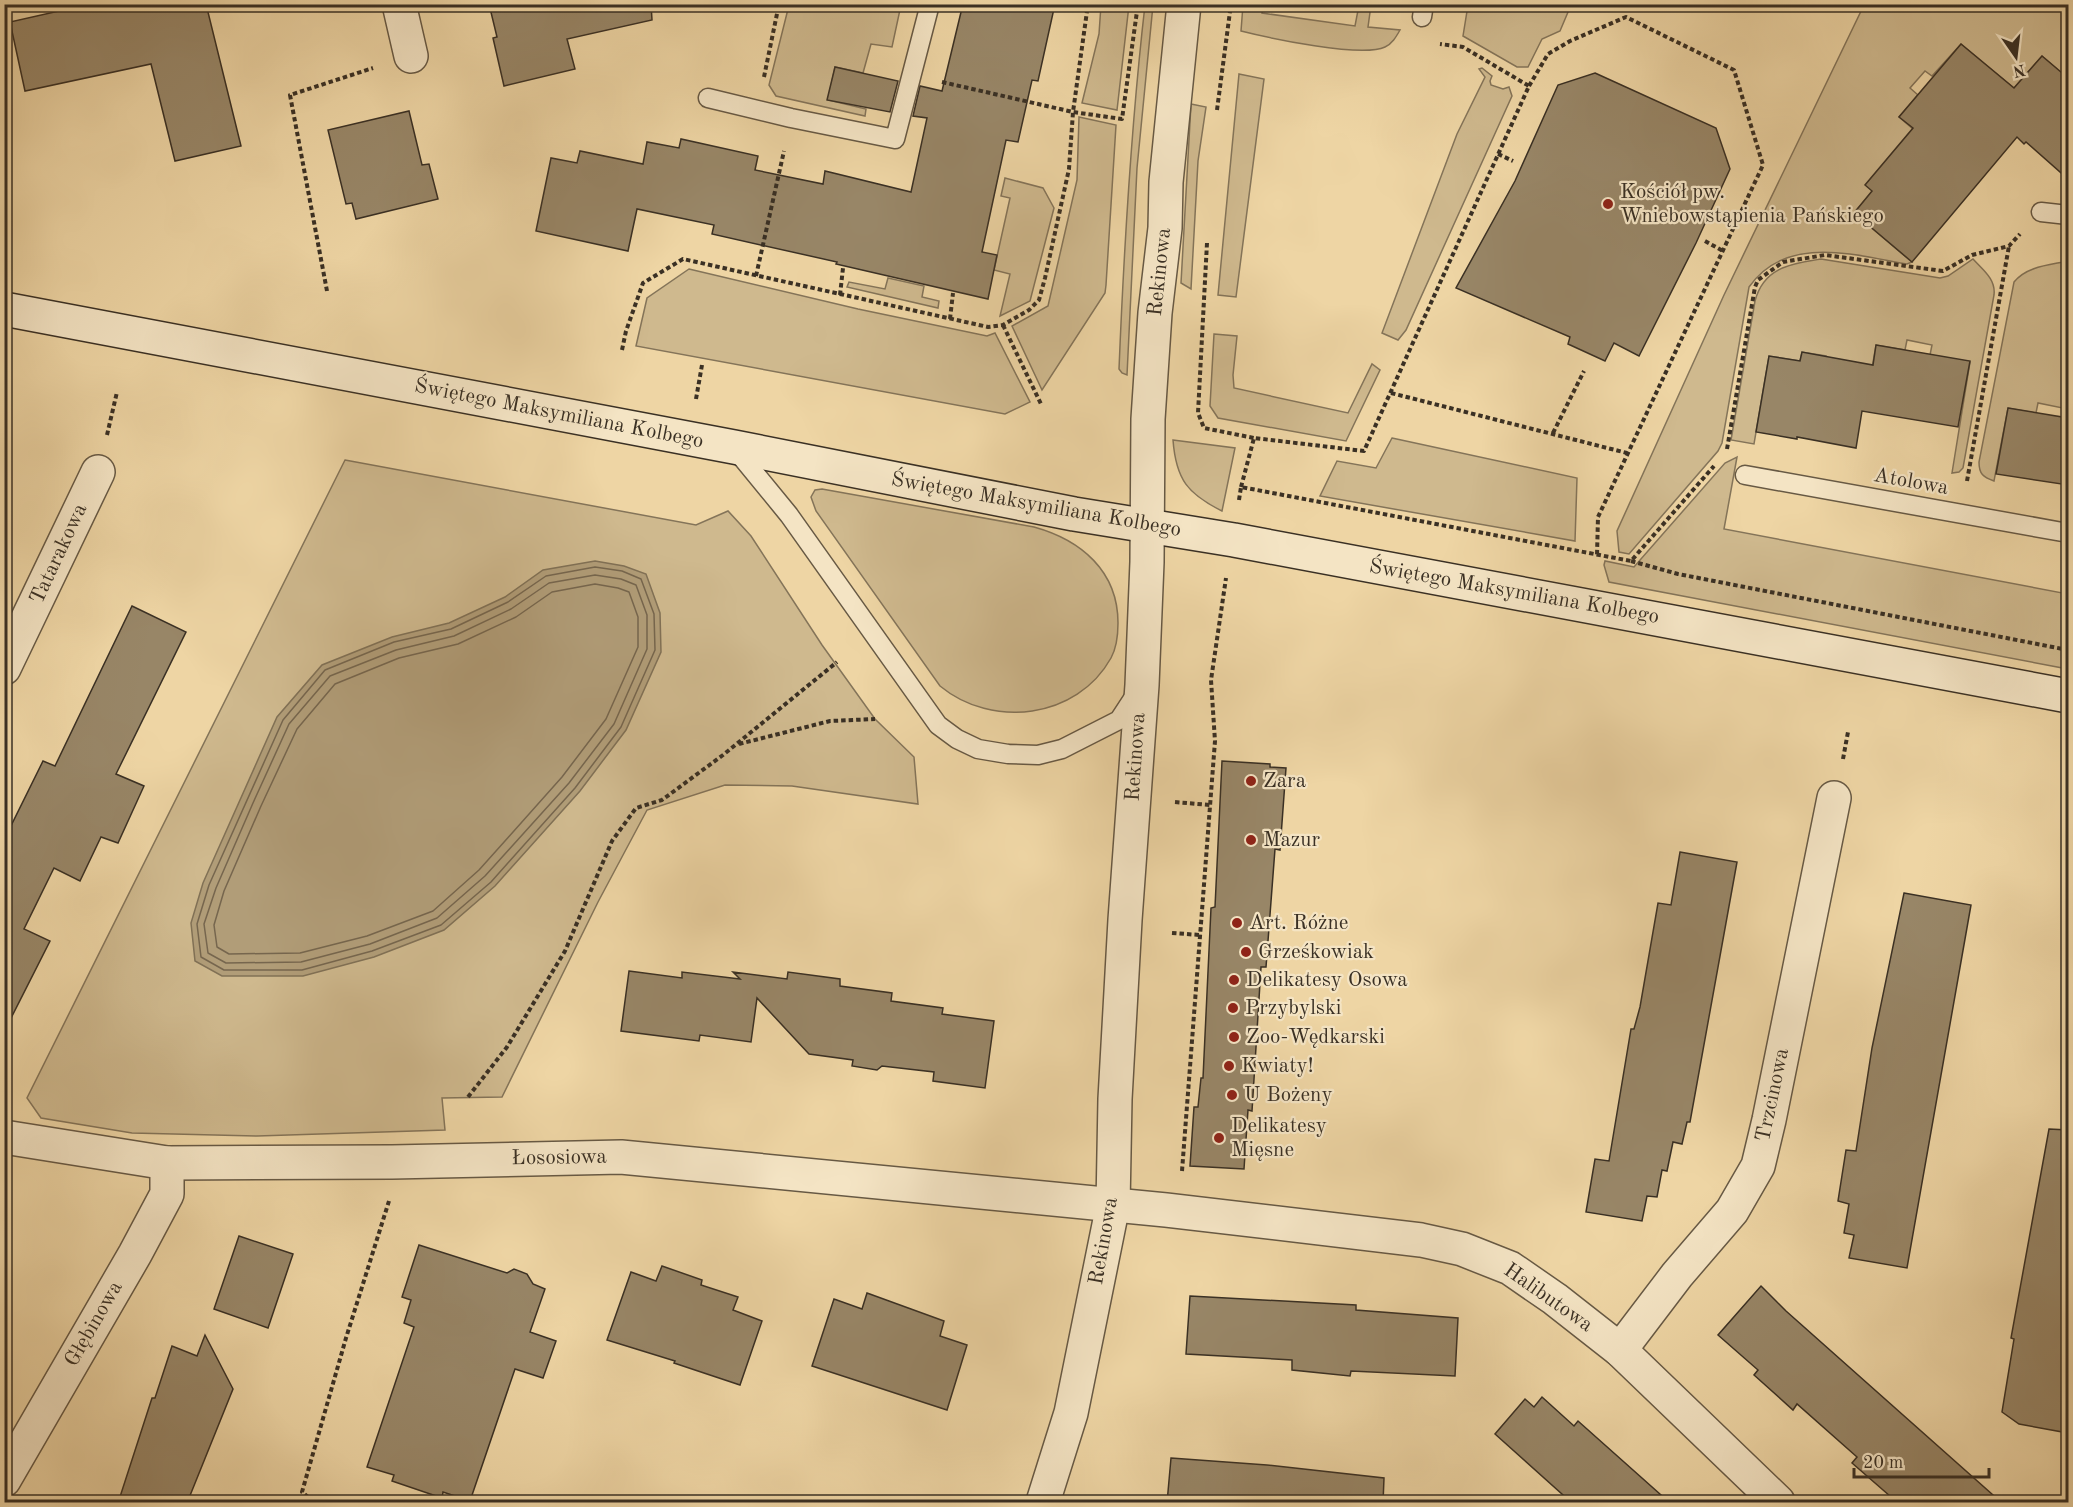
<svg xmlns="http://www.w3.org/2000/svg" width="2073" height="1507" viewBox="0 0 2073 1507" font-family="'Old Standard TT',serif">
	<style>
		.green { fill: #cfb98e; stroke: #847459; stroke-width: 1.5 }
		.water { fill: #b19d78; stroke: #817156; stroke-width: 1.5 }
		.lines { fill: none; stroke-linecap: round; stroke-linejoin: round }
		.shore { stroke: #76664e; stroke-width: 1.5 }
		.building { fill: #988667; stroke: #3a3024; stroke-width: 1.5 }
		.service-casing { stroke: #675944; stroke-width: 21 }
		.minor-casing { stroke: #675944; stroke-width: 36 }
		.secondary-casing { stroke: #3a3024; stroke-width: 36 }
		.path { stroke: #3a3024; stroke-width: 4; stroke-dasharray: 4.5 3; stroke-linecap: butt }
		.service { stroke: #f4e4c4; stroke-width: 18 }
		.minor { stroke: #f4e4c4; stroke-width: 33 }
		.secondary { stroke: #f4e4c4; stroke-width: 33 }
		.poi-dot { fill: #8f2418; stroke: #f4e4c4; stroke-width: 2 }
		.labels { text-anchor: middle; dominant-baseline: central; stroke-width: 4.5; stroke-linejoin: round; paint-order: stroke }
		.poi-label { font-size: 21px; fill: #3a3024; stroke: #f4e4c4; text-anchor: start }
		.street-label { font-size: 21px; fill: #3a3024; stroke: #f4e4c4 }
	</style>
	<rect width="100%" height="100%" fill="#eed5a4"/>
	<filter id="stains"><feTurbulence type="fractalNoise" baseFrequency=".00333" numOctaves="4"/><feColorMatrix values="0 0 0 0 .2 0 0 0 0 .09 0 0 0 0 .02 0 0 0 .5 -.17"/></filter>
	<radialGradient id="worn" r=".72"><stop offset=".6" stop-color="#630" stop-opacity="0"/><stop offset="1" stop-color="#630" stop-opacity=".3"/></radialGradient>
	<g class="green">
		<path d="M789 5H901L892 47 871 44 863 73 835 67 828 100 866 109 865 116 776 96 769 85Z"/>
		<path d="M1101 5H1129L1117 110 1082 103 1099 34Z"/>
		<path d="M1145 5H1153L1137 168 1127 375 1122 373 1119 369C1124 247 1131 126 1145 5Z"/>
		<path d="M1243 5H1263L1262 13 1355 26 1359 5H1371L1368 27 1400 30C1396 37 1392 44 1385 47 1361 58 1269 38 1241 31Z"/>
		<path d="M1468 5V4L1571 5 1560 31 1542 39 1528 67H1517L1463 36Z"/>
		<path d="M1864 5H2068V68L2063 74 2042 56 2014 88 1961 44 1932 76 1925 71 1910 88 1918 95 1899 117 1921 136 1854 213 1912 262 1907 264C1854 255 1786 234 1749 287L1722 443 1718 451 1629 554 1619 552 1617 531 1724 295Z"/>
		<path d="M1482 68 1492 76 1490 81 1491 85 1503 89 1509 87 1512 96 1406 330 1398 340 1382 333 1457 134 1485 77 1479 69Z"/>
		<path d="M1239 74 1264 79 1236 297 1218 295Z"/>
		<path d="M1191 104 1206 107 1198 161 1191 289 1181 283Z"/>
		<path d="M1079 117 1116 125 1106 285 1105 293 1042 390 1012 326 1048 306 1077 180Z"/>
		<path d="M1005 178 1043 188 1054 208 1030 301 1000 316 1010 274 994 270 1010 198 1001 196Z"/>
		<path d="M1821 259 1940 278 1948 276 1973 259C1983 270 1996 279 1994 295L1963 468 1959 472 1952 473 1970 362 1930 355 1932 345 1907 340 1905 350 1876 345 1871 374 1825 367 1826 356 1802 352 1800 361 1769 356 1754 444 1731 440 1755 301C1764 267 1791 264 1821 259Z"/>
		<path d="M2068 261V418L2062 416 2063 408 2038 403 2036 413 2008 408 1994 481C1983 477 1979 474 1979 462L2014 282C2027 266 2050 265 2068 261Z"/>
		<path d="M689 269 858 309 987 336 995 333 1030 402 1005 414 636 346 647 298Z"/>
		<path d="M888 278 924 286 922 297 939 301 938 308 847 287 849 282 885 289Z"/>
		<path d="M1214 334 1237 336 1233 375 1234 388 1348 413 1372 364 1380 370 1346 441 1218 418 1210 406Z"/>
		<path d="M1392 438 1577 478 1575 541 1320 496 1337 461 1376 468Z"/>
		<path d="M1173 440 1235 448 1222 511C1188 494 1176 480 1173 440Z"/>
		<path d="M1737 457 1724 529 2068 594V669L1609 582 1604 565 1605 561 1634 567 1725 463Z"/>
		<path d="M345 460 696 525 728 511 751 536 822 645 875 719 914 757 918 804 792 786 725 785 647 810 598 902 502 1097 442 1098 445 1130 257 1136 132 1133 41 1118 27 1098Z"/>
		<path d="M822 489 1034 527C1081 540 1118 571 1118 623 1118 635 1117 647 1111 658 1077 719 992 729 940 686L816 511 811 497 815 490Z"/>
	</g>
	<path class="water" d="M595 561 624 566 646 574 660 613 661 652 626 730 580 791 495 886 444 930 374 957 303 976H222L195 961 191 923 203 883 277 717 322 665 392 637 449 623 505 597 543 570Z"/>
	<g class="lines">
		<g class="shore">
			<path d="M595 567 622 571 641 579 654 614 655 650 621 727 575 788 491 882 441 925 372 951 302 970H224L201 957 197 924 209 885 283 720 325 670 394 642 451 629 508 602 546 576Z"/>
			<path d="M595 575 621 579 636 585 647 615V649L614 724 569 783 485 876 437 918 370 944 301 962 226 963 208 953 204 924 216 888 253 803 289 724 330 676 396 650 454 636 511 609 549 583Z"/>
			<path d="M595 584 618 588 629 592 638 617V647L606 719 562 777 479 870 433 911 367 936 300 953 229 954 217 947 214 925 224 891 261 806 297 729 335 684 399 658 458 644 516 617 552 592Z"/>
		</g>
	</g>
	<g class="building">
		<path d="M90 4H206L241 146 175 161 151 64 25 91 10 22Z"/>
		<path d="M489 4H651L652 20 567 39 575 69 504 86 493 38 497 37Z"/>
		<path d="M979 4H1055L1038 81 1032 80 1018 142 1006 140 982 252 997 255 988 299 836 264 837 262 712 234 714 225 637 209 628 251 536 231 551 158 577 163 580 151 643 164 647 142 679 148 681 139 758 156 755 170 823 184 825 171 911 192 927 118 913 116 920 86 942 91 962 8 977 11Z"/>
		<path d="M1961 44 2014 88 2042 56 2068 78V179L2026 142 2024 144 2017 137 1912 262 1854 213 1872 191 1865 185 1913 128 1899 117Z"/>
		<path d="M835 67 898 81 890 112 827 100Z"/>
		<path d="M1595 73 1716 128 1730 169 1696 243 1639 356 1614 343 1605 361 1568 344 1570 337 1456 288 1515 181 1558 85Z"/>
		<path d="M409 111 422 165 429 164 438 199 356 219 352 203 346 204 328 130Z"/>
		<path d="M1876 345 1970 361 1958 427 1862 411 1856 448 1797 437V439L1756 432 1769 356 1800 361 1802 352 1873 365Z"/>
		<path d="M2008 408 2068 418V485L1996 474Z"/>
		<path d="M132 606 186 632 116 774 144 786 118 843 101 837 80 881 54 868 24 929 50 941 4 1032V840L43 761 55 766Z"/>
		<path d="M1222 761 1270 764V767L1286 768 1280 850 1275 849 1266 967H1261L1252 1111 1248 1110 1244 1169 1190 1166 1194 1107H1198L1201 1078H1203L1211 908 1215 907Z"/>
		<path d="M1680 852 1737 862 1690 1122H1687L1682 1144 1673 1142 1667 1171 1662 1170 1657 1197 1647 1196 1642 1221 1586 1212 1595 1159 1609 1161 1631 1029H1634L1640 1007 1658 903 1671 905Z"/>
		<path d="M1904 893 1971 905 1907 1268 1849 1258 1854 1235 1844 1233 1849 1204 1838 1201 1846 1150 1856 1151 1872 1048Z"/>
		<path d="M629 971 682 978V972L740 979 733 972 787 979 788 972 840 979V986L892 993 891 1001 943 1008 942 1014 994 1021 985 1088 933 1081 934 1072 882 1066 877 1070 852 1066 853 1060 809 1054 757 998 751 1042 700 1035 699 1041 621 1031Z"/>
		<path d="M2049 1129 2068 1130V1433L2019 1424 2002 1412 2014 1339 2011 1338Z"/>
		<path d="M239 1236 293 1254 268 1328 214 1309Z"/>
		<path d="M419 1245 507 1273 514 1269 527 1274 533 1284 545 1289 530 1332 556 1341 543 1378 515 1369 470 1501 443 1492 442 1498 392 1481 394 1475 367 1467 414 1327 404 1323 411 1300 402 1297Z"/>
		<path d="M662 1266 702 1280 701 1285 738 1297 733 1310 762 1321 740 1385 674 1363 675 1361 607 1340 631 1272 656 1281Z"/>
		<path d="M1761 1286 1786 1311 2002 1503H1898L1852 1463 1857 1457 1797 1404 1793 1410 1754 1375 1758 1370 1718 1335Z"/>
		<path d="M867 1293 944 1321 940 1336 967 1345 947 1410 812 1366 834 1299 862 1309Z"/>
		<path d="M1190 1296 1356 1305V1310L1458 1318 1455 1376 1351 1371 1350 1376 1292 1370V1360L1186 1354Z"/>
		<path d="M205 1335 233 1389 187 1503H118L152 1398H155L172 1346 197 1356Z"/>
		<path d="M1542 1397 1574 1426 1578 1421 1670 1503H1572L1495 1434 1525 1399 1534 1407Z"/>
		<path d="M1171 1458 1267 1465 1384 1478 1383 1503H1167Z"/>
	</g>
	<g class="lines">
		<defs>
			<g id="service">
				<path d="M1422 17 1424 4"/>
				<path d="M708 98 791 118 895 139 930 4"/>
				<path d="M2041 212 2068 215"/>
				<path d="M735 449 789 515 938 725 957 739 978 749 1008 754 1038 755 1062 749 1119 720 1136 694"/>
				<path d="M1745 475 2068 533"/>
			</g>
			<g id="minor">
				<path d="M399 4 411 56"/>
				<path d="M4 668 98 472"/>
				<path d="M4 1137 167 1163 392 1162 621 1157 1166 1210 1421 1240 1462 1249 1510 1268 1555 1299 1620 1350 1778 1502"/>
				<path d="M1620 1350 1677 1275 1732 1211 1758 1166 1769 1120 1834 798"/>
				<path d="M4 1480 135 1254 167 1194V1163"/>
				<path d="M1043 1502 1071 1413 1113 1205 1115 1099 1125 920 1142 685 1147 562 1148 419 1155 313 1165 228 1166 182 1184 4"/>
			</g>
			<path id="secondary" d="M4 309 734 447 1074 514 1234 540 2068 696"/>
		</defs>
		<use href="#service" class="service-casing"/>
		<use href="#minor" class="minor-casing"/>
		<use href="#secondary" class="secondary-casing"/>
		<g class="path">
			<path d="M764 77 779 4"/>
			<path d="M942 82 1073 112 1122 119 1138 4"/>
			<path d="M1529 86 1548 54 1570 41 1626 17 1734 70 1763 165 1598 517 1597 555"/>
			<path d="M1217 110 1231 4"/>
			<path d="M1498 154 1513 161"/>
			<path d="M1705 241 1723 251"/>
			<path d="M1207 243 1198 413 1204 428 1254 438"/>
			<path d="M756 276 784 151"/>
			<path d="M327 291 290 95 373 68"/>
			<path d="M840 295 843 268"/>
			<path d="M950 319 953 293"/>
			<path d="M1003 325 1041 404"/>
			<path d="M622 350 626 331 643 283 683 259 988 327 1003 325 1029 310 1039 300 1045 278 1069 169 1073 112 1088 4"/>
			<path d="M1391 393 1627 453"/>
			<path d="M696 399 702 365"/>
			<path d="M1553 433 1584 371"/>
			<path d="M107 435 117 392"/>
			<path d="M1727 449 1755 287 1758 280 1783 262 1825 255 1943 271 1972 255 2009 246 2020 234"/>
			<path d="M1967 481 2009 246"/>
			<path d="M1241 487 1254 438 1364 451 1529 86 1463 47 1440 44"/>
			<path d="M1239 500 1241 487 1631 561 1714 466"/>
			<path d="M1631 561 1678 574 2068 650"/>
			<path d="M739 744 830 721 875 719"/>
			<path d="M1843 759 1848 732"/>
			<path d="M1175 802 1210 805"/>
			<path d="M1172 933 1200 935"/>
			<path d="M468 1097 507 1047 565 951 612 841 636 808 662 800 723 755 837 662"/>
			<path d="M1182 1171 1215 741 1211 680 1226 578"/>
			<path d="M314 1502 302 1492 346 1338 389 1201"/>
		</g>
		<use href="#service" class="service"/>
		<use href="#minor" class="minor"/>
		<use href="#secondary" class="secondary"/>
	</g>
	<g class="poi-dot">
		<circle cx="1608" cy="204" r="6"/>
		<circle cx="1251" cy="781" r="6"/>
		<circle cx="1251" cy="840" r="6"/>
		<circle cx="1237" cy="923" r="6"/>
		<circle cx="1246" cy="952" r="6"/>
		<circle cx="1234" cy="980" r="6"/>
		<circle cx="1233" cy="1008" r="6"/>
		<circle cx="1234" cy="1037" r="6"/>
		<circle cx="1229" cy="1066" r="6"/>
		<circle cx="1232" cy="1095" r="6"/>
		<circle cx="1219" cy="1138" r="6"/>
	</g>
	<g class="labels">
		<g class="poi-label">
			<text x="1620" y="192">Kościół pw.<tspan x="1620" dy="24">Wniebowstąpienia Pańskiego</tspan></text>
			<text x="1263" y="781">Zara</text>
			<text x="1263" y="840">Mazur</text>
			<text x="1249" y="923">Art. Różne</text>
			<text x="1258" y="952">Grześkowiak</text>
			<text x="1246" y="980">Delikatesy Osowa</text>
			<text x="1245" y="1008">Przybylski</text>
			<text x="1246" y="1037">Zoo-Wędkarski</text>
			<text x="1241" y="1066">Kwiaty!</text>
			<text x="1244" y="1095">U Bożeny</text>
			<text x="1231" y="1126">Delikatesy<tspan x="1231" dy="24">Mięsne</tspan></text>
		</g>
		<g class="street-label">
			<text transform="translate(1160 272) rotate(-84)">Rekinowa</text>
			<text transform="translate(559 414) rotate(11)">Świętego Maksymiliana Kolbego</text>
			<text transform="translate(1911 482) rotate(10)">Atolowa</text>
			<text transform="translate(1036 505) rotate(10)">Świętego Maksymiliana Kolbego</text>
			<text transform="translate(59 554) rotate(-65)">Tatarakowa</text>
			<text transform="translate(1514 592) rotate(10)">Świętego Maksymiliana Kolbego</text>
			<text transform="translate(1136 757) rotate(-86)">Rekinowa</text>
			<text transform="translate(1773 1095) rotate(-78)">Trzcinowa</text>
			<text transform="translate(559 1158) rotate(-1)">Łososiowa</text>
			<text transform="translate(1104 1241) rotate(-80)">Rekinowa</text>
			<text transform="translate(1548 1298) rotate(35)">Halibutowa</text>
			<text transform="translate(94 1324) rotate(-60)">Głębinowa</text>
		</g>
	</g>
	<rect width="2073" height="1507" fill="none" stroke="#eed5a4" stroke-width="24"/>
	<rect x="6" y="6" width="2061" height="1495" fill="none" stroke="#3a3024" stroke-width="3"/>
	<rect x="12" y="12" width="2049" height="1483" fill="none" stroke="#3a3024" stroke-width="1.5"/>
	<g transform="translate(2016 57) rotate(166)" stroke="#f4e4c4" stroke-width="4.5" paint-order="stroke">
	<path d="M0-4.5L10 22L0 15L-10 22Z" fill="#3a3024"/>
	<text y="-9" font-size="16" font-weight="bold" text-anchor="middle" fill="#3a3024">N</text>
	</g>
	<path d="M1854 1468v9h135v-9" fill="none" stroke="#3a3024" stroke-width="3"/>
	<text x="1863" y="1468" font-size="18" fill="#3a3024" stroke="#f4e4c4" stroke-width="4.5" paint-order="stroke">20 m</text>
	<rect width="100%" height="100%" filter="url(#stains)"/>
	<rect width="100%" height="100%" fill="url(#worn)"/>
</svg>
